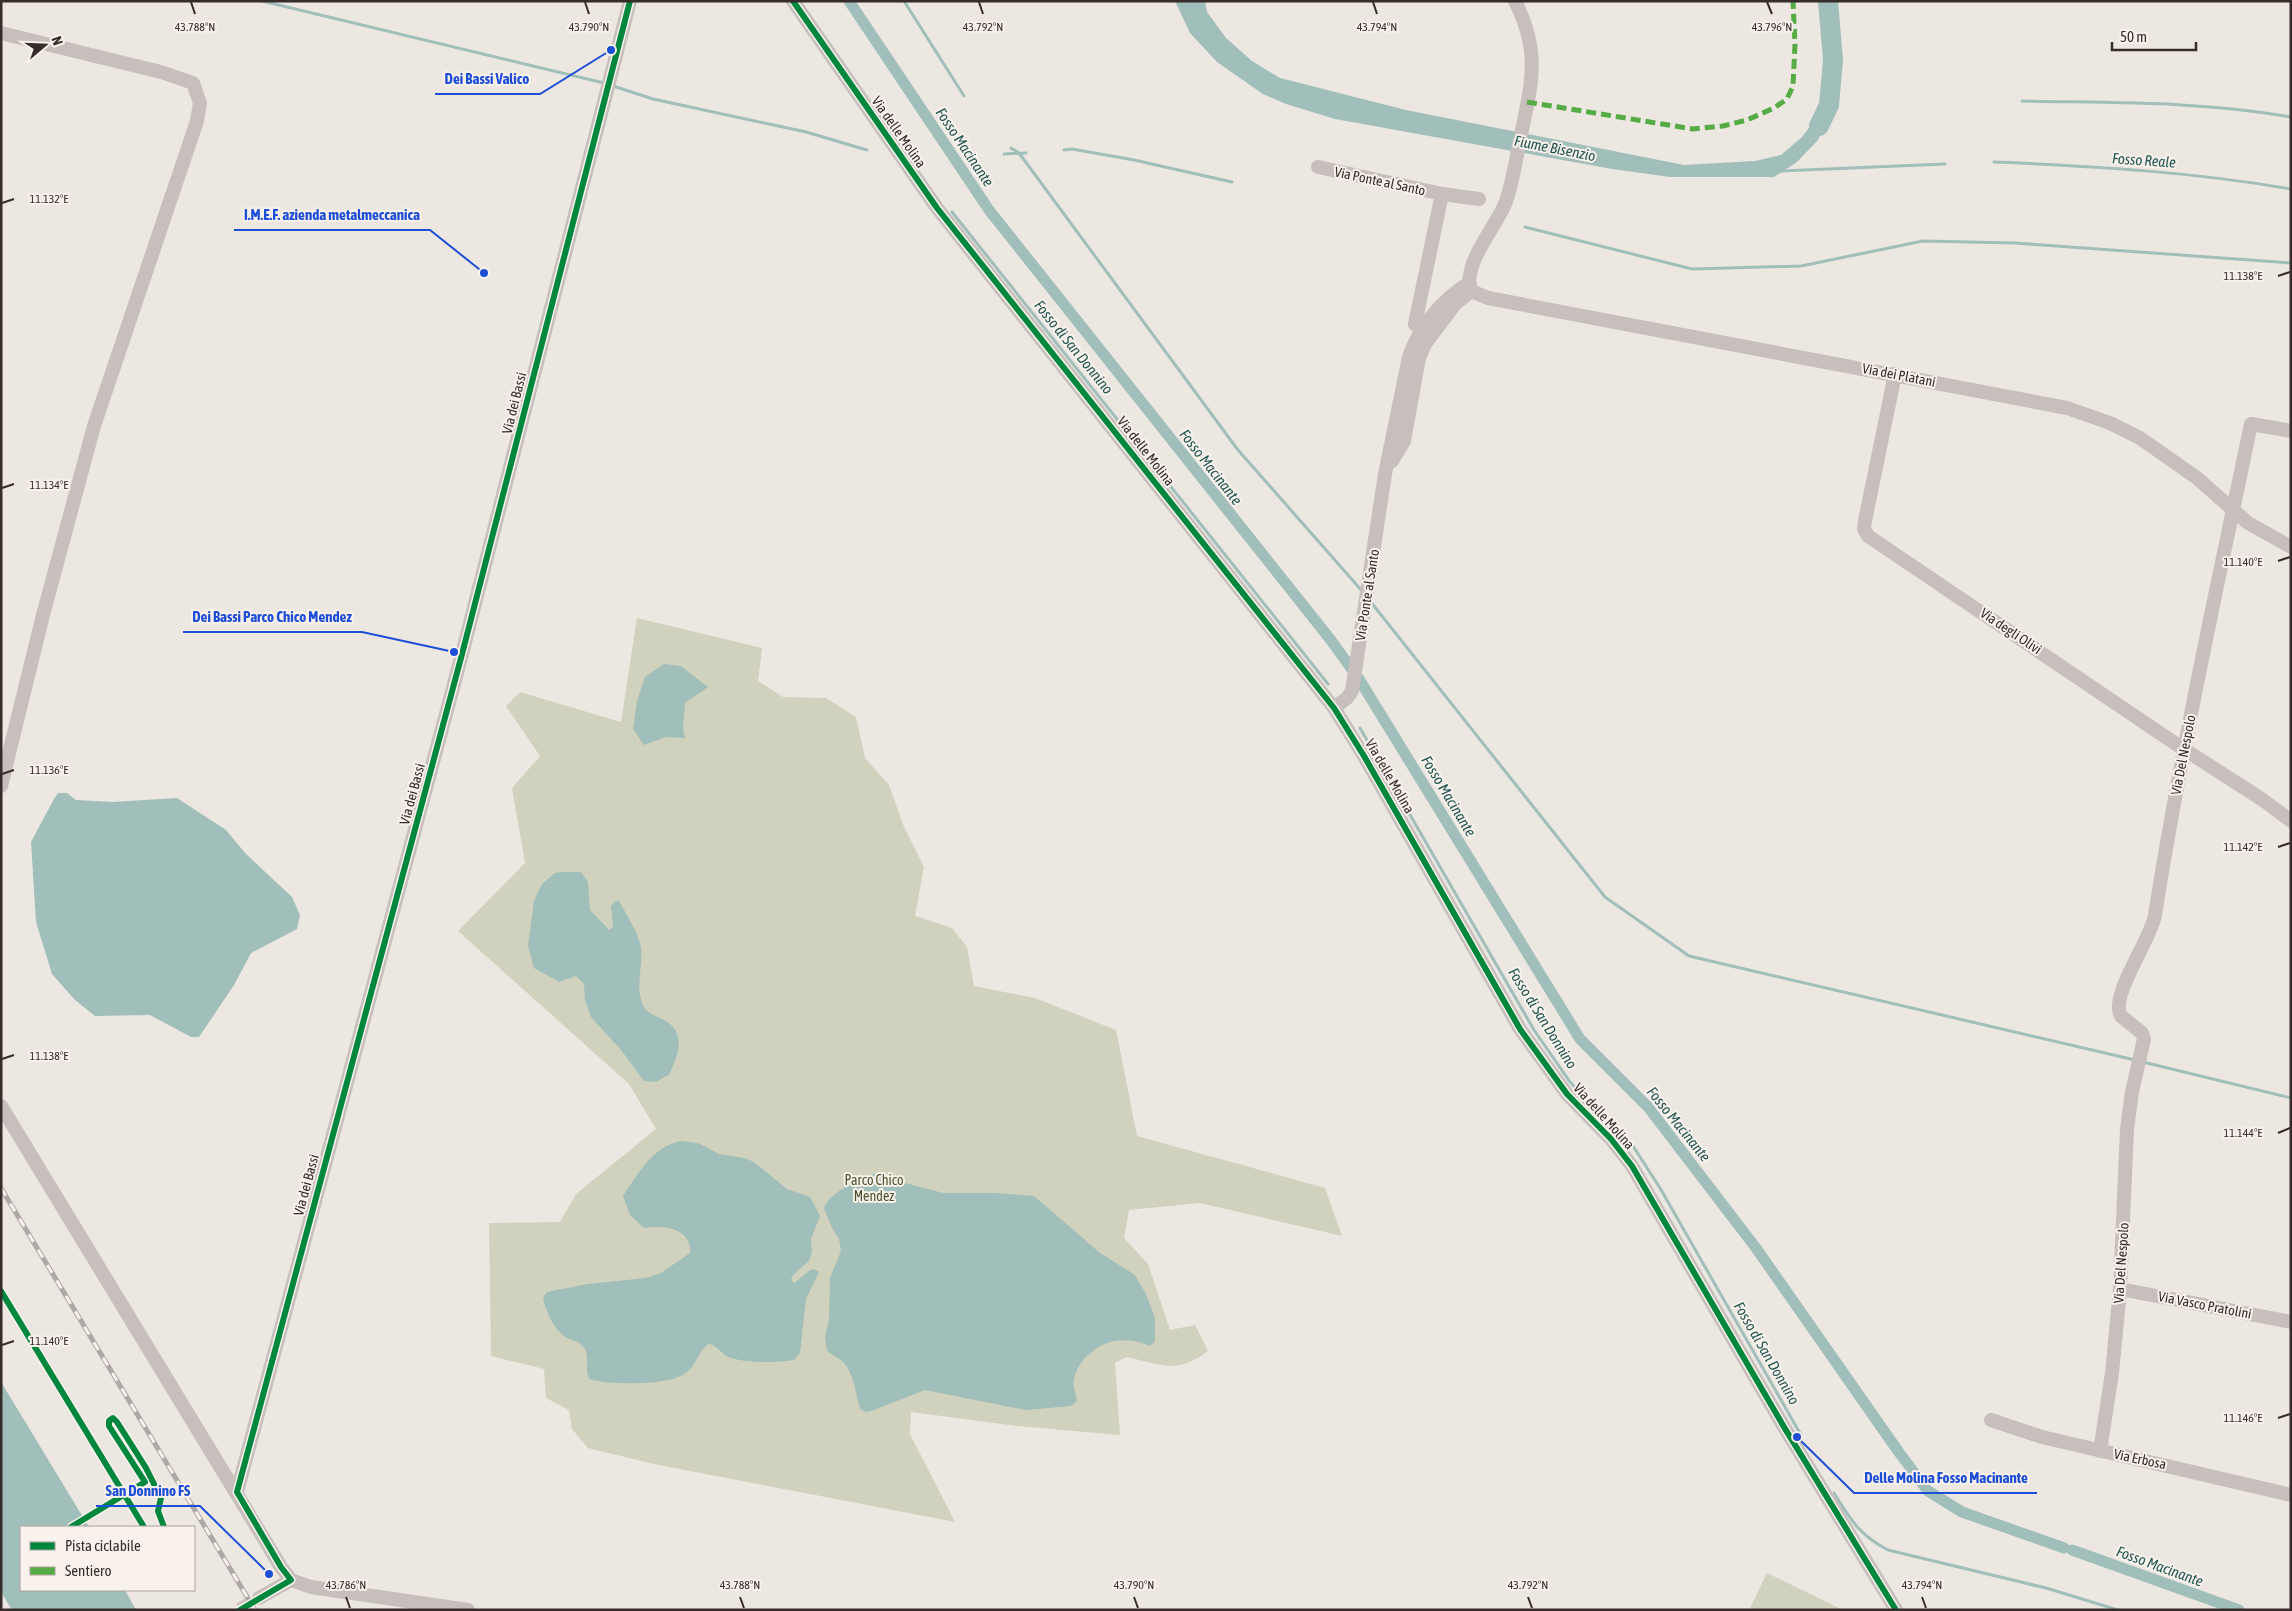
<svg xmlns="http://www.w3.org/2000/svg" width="2292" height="1611" viewBox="0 0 2292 1611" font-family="'Asap Condensed',sans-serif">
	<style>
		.green { fill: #d0d2bd }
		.water { fill: #a0beba }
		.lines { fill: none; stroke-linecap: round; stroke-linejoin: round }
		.stream { stroke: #a0beba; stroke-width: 3 }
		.canal { stroke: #a0beba; stroke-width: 11 }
		.river { stroke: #a0beba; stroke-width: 20 }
		.street-tunnel { stroke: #c9c2bd; stroke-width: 14; stroke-dasharray: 14 7; stroke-linecap: butt }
		.street { stroke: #c6bfbc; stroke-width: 14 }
		.rail-casing { stroke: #aea8a6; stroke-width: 5 }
		.rail { stroke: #f9f1eb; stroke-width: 3; stroke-dasharray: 9; stroke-linecap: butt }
		.quiet { stroke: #55ab44; stroke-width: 5; stroke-dasharray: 10 5; stroke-linecap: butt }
		.cycleway-casing { stroke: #f9f1eb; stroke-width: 9 }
		.cycleway { stroke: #00873e; stroke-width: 6 }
		.ticks { fill: none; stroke: #372c2a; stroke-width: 2 }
		.labels { text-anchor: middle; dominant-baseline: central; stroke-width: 4; stroke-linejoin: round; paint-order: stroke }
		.street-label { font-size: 14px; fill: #372c2a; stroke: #f9f1eb }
		.park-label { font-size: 14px; fill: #4b542f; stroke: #f9f1eb }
		.water-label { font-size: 15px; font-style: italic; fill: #215753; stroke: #f9f1eb }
		.ticks-label { font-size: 12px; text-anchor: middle; fill: #372c2a; stroke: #f9f1eb; stroke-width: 4; stroke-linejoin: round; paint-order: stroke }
		.leader { fill: none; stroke: #1d4ed8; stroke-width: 2 }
		.callout-dot { fill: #1d4ed8; stroke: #f9f1eb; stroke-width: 2 }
		.callout-label { font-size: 15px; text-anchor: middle; font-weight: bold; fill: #1d4ed8; stroke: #f9f1eb; stroke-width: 4; stroke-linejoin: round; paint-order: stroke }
	</style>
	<rect width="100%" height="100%" fill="#ede7e2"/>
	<g class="green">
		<path d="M637 618 762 648 758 681 783 697 826 698 856 717 865 758 889 785 904 827 924 867 915 916 952 928 967 947 974 986 1035 998 1116 1030 1137 1136 1325 1188 1342 1236 1200 1203 1129 1210 1124 1238 1148 1264 1170 1330 1195 1325 1208 1351C1176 1375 1162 1364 1126 1357L1115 1363 1120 1435 1017 1426 911 1412 910 1434 955 1522 654 1464 588 1448 572 1429 569 1410 546 1398 544 1369 491 1356 489 1223 560 1222 576 1194 656 1129 629 1084 458 931 525 863 512 788 540 756 506 706 520 692 621 722Z"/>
		<path d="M1767 1573 1843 1610H1749Z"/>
	</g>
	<g class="water">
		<path d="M1175 1H1205L1207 12 1226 38 1252 61 1280 78 1406 110 1684 165 1755 161 1781 155 1802 137 1815 120 1822 99 1836 106 1818 140 1797 162 1774 177H1670L1612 169 1335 119 1286 104 1263 94 1217 62 1190 33Z"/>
		<path d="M664 664 681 666 708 687 685 703 683 728 685 738 666 737 644 745 633 729 637 701 645 677Z"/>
		<path d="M58 793H67L76 800 113 802 177 798 226 830 246 854 292 897 300 915 297 929 251 953 234 985 199 1037H191L150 1015 95 1016 75 1000 52 974 36 922 31 842 54 799Z"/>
		<path d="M564 872H581L588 882 590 910 609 930 613 927 611 906 616 901H619C626 914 636 929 640 943 645 961 634 986 643 1005 650 1020 673 1016 678 1037 681 1050 674 1062 670 1074L656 1082 644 1081 621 1050 591 1017 585 1000 584 984 576 976 559 982 534 968 528 946 534 901 542 884 555 873Z"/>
		<path d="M681 1141 698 1143 719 1154 744 1158 754 1162 787 1189 810 1197 820 1216 811 1239 812 1252 809 1261 793 1275 791 1280 794 1283 809 1271 814 1269 819 1272 806 1299 800 1353 794 1360C776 1363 749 1363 731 1358 722 1356 717 1344 708 1344 698 1352 696 1367 684 1374 667 1386 608 1385 589 1379 585 1368 589 1357 585 1349 580 1341 577 1342 569 1339 555 1332 546 1313 543 1298L547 1292 588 1284 646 1278 661 1273 690 1253C692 1228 664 1225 644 1228L630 1215 623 1196C638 1174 653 1146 681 1141Z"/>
		<path d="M877 1173 890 1179 943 1193H995L1034 1196 1100 1253 1135 1275 1146 1294 1155 1318V1341L1150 1346C1120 1332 1085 1344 1074 1378 1072 1384 1076 1394 1077 1401L1071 1406 1026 1410 925 1390 871 1411 866 1412 860 1409C856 1395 854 1374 844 1363 839 1358 832 1355 827 1351L825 1338 829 1320 830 1278 841 1251 839 1239 832 1228 824 1208C831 1191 860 1179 877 1173Z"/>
		<path d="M1 1382 89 1527H21V1590H125L136 1610H12L1 1592Z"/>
	</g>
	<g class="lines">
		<g class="stream">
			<path d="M262 1 604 83"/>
			<path d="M904 1 964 96"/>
			<path d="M613 86 653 99 806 132 867 150"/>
			<path d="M2022 101C2112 103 2202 101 2291 117"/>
			<path d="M1011 148 1019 153 1238 450 1363 592"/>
			<path d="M1064 150 1072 149 1134 160 1232 182"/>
			<path d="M1004 154 1026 153"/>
			<path d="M1994 162C2094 166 2192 172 2291 189"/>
			<path d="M1781 171 1945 164"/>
			<path d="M952 212 1328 684"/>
			<path d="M1525 227 1692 269 1801 266 1923 241 2015 243 2291 263"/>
			<path d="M1370 601 1605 897 1689 956 2135 1060"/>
			<path d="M1360 728 1534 1030 1570 1082 1633 1146 1660 1188 1801 1435"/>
			<path d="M2143 1062 2291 1098"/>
			<path d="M1834 1493C1851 1520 1859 1535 1888 1550L2046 1588 2118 1610"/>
		</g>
		<g class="canal">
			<path d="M849 1 989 210 1330 639 1359 679 1580 1039 1648 1107 1756 1248 1898 1451 1928 1491 1962 1512 2064 1548"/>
			<path d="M2072 1550 2239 1610"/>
		</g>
		<path class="river" d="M1819 126 1829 105 1833 60 1828 1"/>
		<path class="street-tunnel" d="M240 1610 259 1598"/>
		<g class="street">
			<path d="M793 1 937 208 1334 708 1364 756 1520 1029 1567 1094 1611 1139 1632 1166 1784 1427 1896 1610"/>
			<path d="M1 33 161 72 193 83 200 103 197 121 94 426 43 615 1 786"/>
			<path d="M1318 167 1442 194"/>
			<path d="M1471 290C1462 265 1495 228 1505 204 1512 186 1515 164 1519 145 1530 88 1543 56 1515 1"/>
			<path d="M1471 291 1488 298 2067 408 2110 423 2140 438 2197 478 2248 523 2291 547"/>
			<path d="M1429 333 1415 324 1442 194 1479 199"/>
			<path d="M1895 374 1865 521 1864 529 1868 536 2176 744 2263 800 2291 821"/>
			<path d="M1392 461 1404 441 1419 358 1425 344 1455 304 1471 291"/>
			<path d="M1334 708 1347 698 1352 691 1385 474 1409 357C1419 327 1442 300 1469 283"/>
			<path d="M1 1106 281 1567 291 1580 311 1587 468 1610"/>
			<path d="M2120 1289 2291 1322"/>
			<path d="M1991 1420 2042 1437 2291 1495"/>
			<path d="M2100 1451 2112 1373 2120 1289 2127 1129 2132 1092 2144 1039 2142 1033 2121 1016C2109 996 2151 940 2155 915 2181 750 2217 587 2251 424L2291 431"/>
			<path d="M237 1492 461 658 630 1"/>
			<path d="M259 1598 291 1580"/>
		</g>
		<defs>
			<path id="rail" d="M1 1188 255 1610"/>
		</defs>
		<use href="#rail" class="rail-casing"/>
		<use href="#rail" class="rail"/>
		<path class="quiet" d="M1527 102 1693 129 1723 126 1747 120 1774 108 1787 99 1793 86 1795 44 1793 1"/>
		<defs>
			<g id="cycleway">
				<path d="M793 1 937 208 1334 708 1364 756 1520 1029 1567 1094 1611 1139 1632 1166 1784 1427 1896 1610"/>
				<path d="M1 1291 144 1527"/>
				<path d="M71 1527 145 1482 109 1426V1421L113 1418 117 1422 146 1468 161 1498 158 1511 164 1527"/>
				<path d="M240 1610 291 1580 281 1567 237 1492 461 658 630 1"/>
			</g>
		</defs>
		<use href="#cycleway" class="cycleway-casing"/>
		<use href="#cycleway" class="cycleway"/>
	</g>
	<path class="ticks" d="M191 2 195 14M585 2 589 14M979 2 983 14M1373 2 1377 14M1767 2 1772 14M2 203 14 199M2278 276 2290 272M2 488 14 484M2278 561 2290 557M2 774 14 770M2278 847 2290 843M2 1059 14 1055M2278 1133 2290 1128M2 1345 14 1341M2278 1418 2290 1414M346 1597 350 1608M740 1597 744 1608M1134 1597 1138 1608M1528 1597 1532 1608M1922 1597 1926 1608"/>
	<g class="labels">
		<g class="street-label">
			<text transform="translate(899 132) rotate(55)">Via delle Molina</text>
			<text transform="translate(1380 181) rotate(12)">Via Ponte al Santo</text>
			<text transform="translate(1899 375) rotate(11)">Via dei Platani</text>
			<text transform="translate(514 403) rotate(-76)">Via dei Bassi</text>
			<text transform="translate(1146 451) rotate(52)">Via delle Molina</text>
			<text transform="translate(1367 595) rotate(-81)">Via Ponte al Santo</text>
			<text transform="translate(2011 631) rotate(34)">Via degli Olivi</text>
			<text transform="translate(2183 755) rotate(-79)">Via Del Nespolo</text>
			<text transform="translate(1390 776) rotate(60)">Via delle Molina</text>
			<text transform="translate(412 794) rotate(-75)">Via dei Bassi</text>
			<text transform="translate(1604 1116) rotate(48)">Via delle Molina</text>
			<text transform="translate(306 1185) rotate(-75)">Via dei Bassi</text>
			<text transform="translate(2121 1263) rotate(-86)">Via Del Nespolo</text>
			<text transform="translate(2205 1305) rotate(11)">Via Vasco Pratolini</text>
			<text transform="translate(2140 1459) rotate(12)">Via Erbosa</text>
		</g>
		<g class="park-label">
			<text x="874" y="1180">Parco Chico<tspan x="874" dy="16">Mendez</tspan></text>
		</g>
		<g class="water-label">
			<text transform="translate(965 147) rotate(56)">Fosso Macinante</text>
			<text transform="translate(1555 148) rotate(11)">Fiume Bisenzio</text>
			<text transform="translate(2144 160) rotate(4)">Fosso Reale</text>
			<text transform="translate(1074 347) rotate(51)">Fosso di San Donnino</text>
			<text transform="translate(1211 467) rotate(52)">Fosso Macinante</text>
			<text transform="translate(1449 796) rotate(59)">Fosso Macinante</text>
			<text transform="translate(1543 1018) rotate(58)">Fosso di San Donnino</text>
			<text transform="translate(1679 1124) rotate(51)">Fosso Macinante</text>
			<text transform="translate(1767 1353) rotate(60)">Fosso di San Donnino</text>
			<text transform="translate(2160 1566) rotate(20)">Fosso Macinante</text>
		</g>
	</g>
	<g class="ticks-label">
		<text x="195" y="31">43.788°N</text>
		<text x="589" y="31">43.790°N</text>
		<text x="983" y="31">43.792°N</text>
		<text x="1377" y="31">43.794°N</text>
		<text x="1772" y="31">43.796°N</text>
		<text x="49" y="203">11.132°E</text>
		<text x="2243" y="280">11.138°E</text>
		<text x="49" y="489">11.134°E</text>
		<text x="2243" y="566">11.140°E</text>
		<text x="49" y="774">11.136°E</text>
		<text x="2243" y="851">11.142°E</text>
		<text x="49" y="1060">11.138°E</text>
		<text x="2243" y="1137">11.144°E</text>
		<text x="49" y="1345">11.140°E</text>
		<text x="2243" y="1422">11.146°E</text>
		<text x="346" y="1589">43.786°N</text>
		<text x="740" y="1589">43.788°N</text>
		<text x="1134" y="1589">43.790°N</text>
		<text x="1528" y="1589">43.792°N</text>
		<text x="1922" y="1589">43.794°N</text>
	</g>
	<path class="leader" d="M611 50L540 94H435M484 273L430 230H234M454 652L362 632H183M1797 1437L1854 1493H2037M269 1574L200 1506H96"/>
	<g class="callout-dot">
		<circle cx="611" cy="50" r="5"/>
		<circle cx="484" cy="273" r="5"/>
		<circle cx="454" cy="652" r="5"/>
		<circle cx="1797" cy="1437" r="5"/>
		<circle cx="269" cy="1574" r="5"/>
	</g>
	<g class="callout-label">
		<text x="487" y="84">Dei Bassi Valico</text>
		<text x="332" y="220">I.M.E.F. azienda metalmeccanica</text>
		<text x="272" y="622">Dei Bassi Parco Chico Mendez</text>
		<text x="1946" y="1483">Delle Molina Fosso Macinante</text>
		<text x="148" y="1496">San Donnino FS</text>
	</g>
	<rect width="2292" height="1611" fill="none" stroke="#372c2a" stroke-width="5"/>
	<rect x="20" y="1526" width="175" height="65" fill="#f9f1eb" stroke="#aba29e"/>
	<rect x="30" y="1542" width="25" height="8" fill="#00873e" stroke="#aba29e"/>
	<text x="65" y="1551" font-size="15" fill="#372c2a">Pista ciclabile</text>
	<rect x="30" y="1567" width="25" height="8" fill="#55ab44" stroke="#aba29e"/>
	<text x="65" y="1576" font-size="15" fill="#372c2a">Sentiero</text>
	<g transform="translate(45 45) rotate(71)" stroke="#f9f1eb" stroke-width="4" paint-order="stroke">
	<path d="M0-4L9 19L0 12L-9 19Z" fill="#372c2a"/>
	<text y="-8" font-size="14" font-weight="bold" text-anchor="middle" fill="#372c2a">N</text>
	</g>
	<path d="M2112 42v8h84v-8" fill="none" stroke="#372c2a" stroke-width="2.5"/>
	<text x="2120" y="42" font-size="15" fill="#372c2a" stroke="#f9f1eb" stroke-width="4" paint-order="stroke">50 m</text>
</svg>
